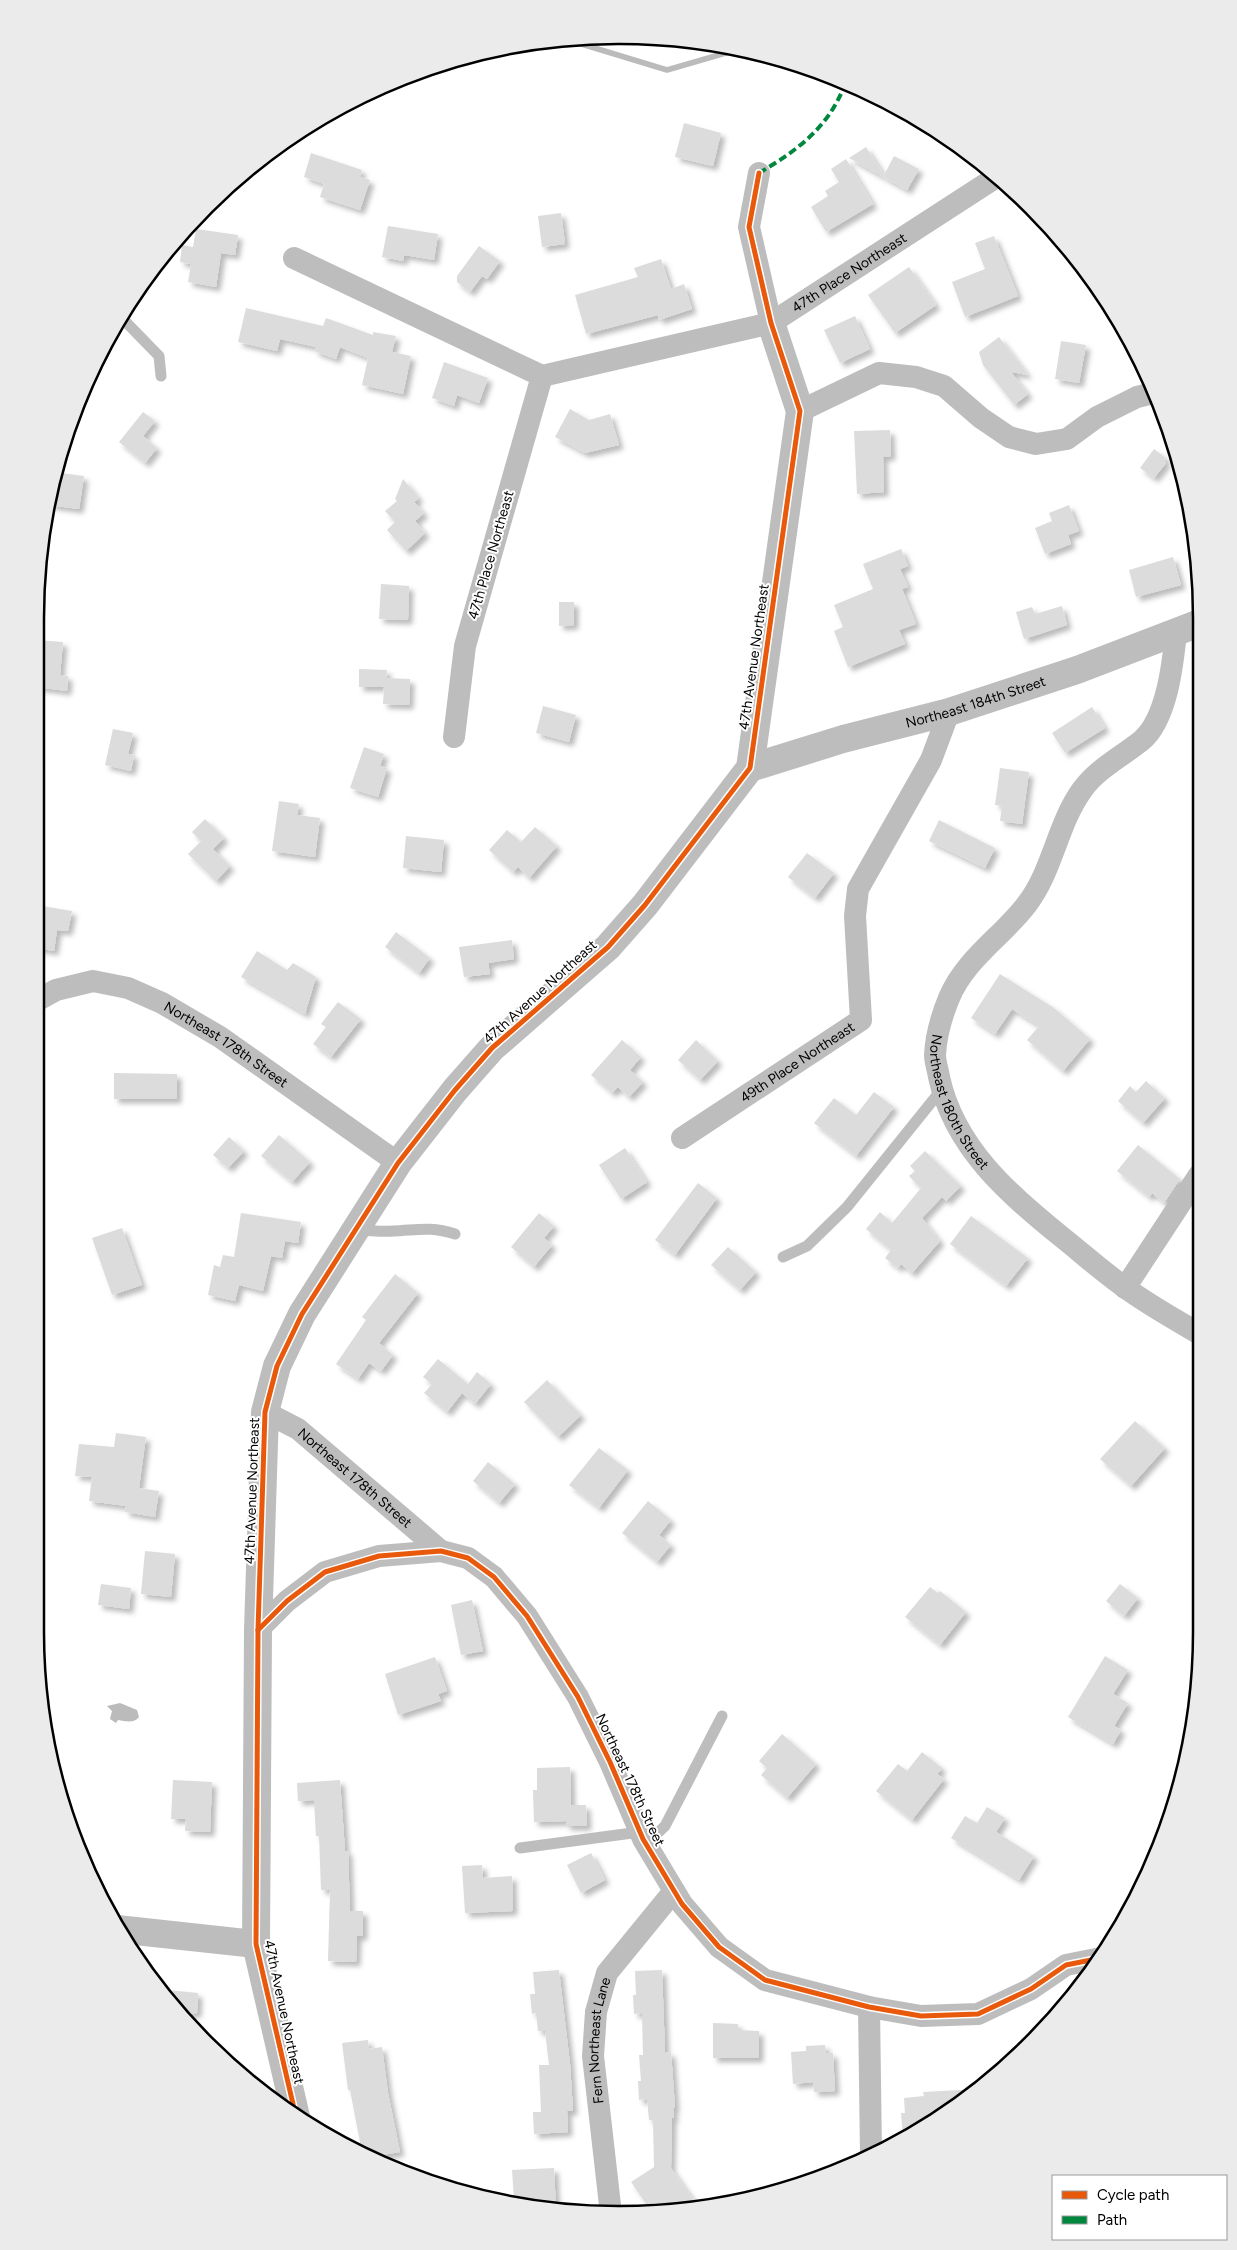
<svg xmlns="http://www.w3.org/2000/svg" width="1237" height="2250" viewBox="0 0 1237 2250" font-family="Figtree,sans-serif">
	<style>
		.water { fill: #bbb }
		.lines { fill: none; stroke-linecap: round; stroke-linejoin: round }
		.stream { stroke: #bbb; stroke-width: 5.5 }
		.building { fill: #dcdcdc; filter: url(#shadow) }
		.service { stroke: #bdbdbd; stroke-width: 11 }
		.minor { stroke: #bdbdbd; stroke-width: 22 }
		.tertiary { stroke: #bdbdbd; stroke-width: 28 }
		.quiet { stroke: #00873e; stroke-width: 4; stroke-dasharray: 8 4; stroke-linecap: butt }
		.cycleway-casing { stroke: #fff; stroke-width: 8 }
		.cycleway { stroke: #e8590c; stroke-width: 5 }
		.labels { text-anchor: middle; dominant-baseline: central; stroke-width: 4; stroke-linejoin: round; paint-order: stroke }
		.street-label { font-size: 14px; fill: #000; stroke: #fff }
		.rim { fill: none; stroke: #000; stroke-width: 2.5 }
	</style>
	<defs>
		<filter id="shadow"><feDropShadow dx="4.5" dy="4.5" stdDeviation="2.5" flood-color="#0004"/></filter>
	</defs>
	<rect width="100%" height="100%" fill="#fff"/>
	<path class="water" d="M120 1703 137 1710 139 1717C134 1724 125 1721 118 1720L116 1723 110 1719 112 1711 107 1706Z"/>
	<g class="lines">
		<path class="stream" d="M565 39 667 70 736 50"/>
	</g>
	<g class="building">
		<path d="M684 123 721 133 713 166 675 157Z"/>
		<path d="M866 147 884 175 894 156 919 169 907 190 849 158Z"/>
		<path d="M311 153 362 170 360 177 370 180 360 210 320 197 324 184 304 177Z"/>
		<path d="M846 159 873 204 826 232 811 207 828 196 825 191 839 182 831 169Z"/>
		<path d="M561 213 565 244 542 247 538 216Z"/>
		<path d="M388 226 438 234 434 260 404 255 403 261 382 257Z"/>
		<path d="M196 229 238 235 235 255 221 253 216 287 188 282 191 264 180 262 182 245 193 247Z"/>
		<path d="M994 236 1018 296 965 317 952 282 985 269 975 243Z"/>
		<path d="M479 246 500 261 487 279 482 276 470 292 457 282V276Z"/>
		<path d="M661 259 671 289 684 284 692 309 659 320 658 315 586 334 575 295 638 277 634 268Z"/>
		<path d="M909 267 936 305 895 333 868 295Z"/>
		<path d="M246 308 323 326 326 318 373 335V332L396 336 392 352 411 356 403 394 362 385 368 358 340 347 336 359 314 351 316 347 280 339 277 351 238 342Z"/>
		<path d="M855 316 870 349 840 363 824 330Z"/>
		<path d="M999 337 1028 375 1011 372 1028 394 1014 405 983 365 979 352Z"/>
		<path d="M1061 341 1086 345 1079 383 1055 379Z"/>
		<path d="M444 362 488 378 479 403 457 395 454 406 432 398Z"/>
		<path d="M570 409 589 420 610 414 619 445 585 453 555 437Z"/>
		<path d="M143 412 155 421 143 436 157 448 145 463 119 442Z"/>
		<path d="M890 430 891 456 883 457 884 492 857 494 854 431Z"/>
		<path d="M1154 449 1166 458 1164 461 1166 463 1154 478 1140 468Z"/>
		<path d="M54 472 84 476 79 509 49 505Z"/>
		<path d="M403 479 419 498 414 502 424 513 415 521 425 533 406 551 387 530 395 522 385 511 397 501 395 499Z"/>
		<path d="M1069 505 1079 531 1068 535 1071 544 1045 554 1035 528 1052 521 1049 513Z"/>
		<path d="M901 549 908 566 900 569 908 587 902 589 916 624 899 630 905 644 848 667 834 631 843 627 834 605 873 589 863 564Z"/>
		<path d="M1173 557 1181 585 1136 597 1129 570Z"/>
		<path d="M381 584 409 586 408 620 379 619Z"/>
		<path d="M559 602H574V625L559 626Z"/>
		<path d="M1062 606 1067 625 1024 639 1016 612 1032 607 1035 614Z"/>
		<path d="M36 640 63 642 60 675 68 676 67 691 36 687Z"/>
		<path d="M359 669 387 670 386 678 410 679 409 705 383 704 384 687H359Z"/>
		<path d="M543 706 576 715 569 742 536 733Z"/>
		<path d="M1092 707 1105 728 1065 753 1052 733Z"/>
		<path d="M113 729 133 733 128 754 134 755 131 771 105 765Z"/>
		<path d="M364 747 384 754 380 766 387 768 378 797 350 788Z"/>
		<path d="M1000 768 1029 772 1022 824 1000 821 1002 806 995 805Z"/>
		<path d="M279 801 299 804 297 815 320 818 315 857 272 851Z"/>
		<path d="M205 819 224 838 213 849 230 866 216 881 188 854 201 841 192 832Z"/>
		<path d="M939 820 995 848 985 868 929 841Z"/>
		<path d="M535 827 557 846 529 878 518 867 513 872 489 850 507 830 521 842Z"/>
		<path d="M406 836 444 840 441 872 403 868Z"/>
		<path d="M807 853 834 873 815 898 788 877Z"/>
		<path d="M36 905 72 911 68 931 57 930 54 951 36 948Z"/>
		<path d="M396 932 430 958 419 973 385 947Z"/>
		<path d="M512 940 514 959 488 963 490 974 464 977 459 947Z"/>
		<path d="M257 951 287 970 293 963 316 977 305 1014 241 977Z"/>
		<path d="M1000 974 1054 1008 1090 1039 1063 1071 1027 1040 1039 1026 1012 1009 995 1034 971 1018Z"/>
		<path d="M338 1002 361 1019 331 1057 313 1044 326 1027 321 1024Z"/>
		<path d="M622 1040 641 1057 630 1070 643 1082 629 1097 618 1087 612 1093 591 1075Z"/>
		<path d="M696 1040 718 1061 700 1080 678 1060Z"/>
		<path d="M114 1073 177 1074V1099H114Z"/>
		<path d="M1146 1081 1165 1098 1143 1123 1118 1101 1130 1086 1136 1092Z"/>
		<path d="M874 1092 894 1107 856 1156 814 1123 834 1098 856 1115Z"/>
		<path d="M279 1135 310 1162 292 1182 261 1156Z"/>
		<path d="M229 1137 244 1151 228 1168 213 1155Z"/>
		<path d="M1138 1145 1180 1179 1164 1203 1152 1193 1149 1197 1117 1171Z"/>
		<path d="M625 1148 647 1182 621 1199 599 1165Z"/>
		<path d="M925 1151 961 1186 946 1201 942 1197 922 1218 940 1241 912 1273 901 1264 898 1268 885 1258 891 1250 866 1229 880 1212 892 1223 921 1188 909 1176 915 1171 910 1166Z"/>
		<path d="M698 1183 717 1198 675 1255 655 1240Z"/>
		<path d="M241 1213 301 1222 298 1243 285 1241 282 1258 271 1256 263 1291 239 1285 235 1301 208 1295 214 1265 220 1267 223 1255 234 1257Z"/>
		<path d="M539 1213 554 1226 544 1238 552 1245 534 1267 511 1247Z"/>
		<path d="M971 1216 1028 1258 1006 1286 950 1244Z"/>
		<path d="M122 1228 142 1285 112 1295 92 1238Z"/>
		<path d="M728 1247 756 1272 740 1290 711 1265Z"/>
		<path d="M395 1274 418 1293 379 1343 393 1355 381 1371 369 1363 358 1379 336 1364 366 1320 362 1317Z"/>
		<path d="M438 1359 468 1384 477 1372 491 1384 475 1404 462 1393 447 1412 424 1393 432 1384 423 1377Z"/>
		<path d="M547 1380 581 1415 558 1437 524 1402Z"/>
		<path d="M1135 1421 1165 1448 1131 1486 1100 1459Z"/>
		<path d="M116 1433 146 1437 139 1488 159 1491 155 1517 125 1512 126 1506 89 1501 92 1477 75 1476 79 1444 114 1447Z"/>
		<path d="M599 1448 628 1470 599 1508 569 1485Z"/>
		<path d="M488 1462 515 1484 499 1503 473 1481Z"/>
		<path d="M648 1501 671 1520 659 1535 671 1545 657 1562 622 1533Z"/>
		<path d="M145 1551 175 1554 171 1597 141 1594Z"/>
		<path d="M101 1584 131 1588 129 1609 98 1605Z"/>
		<path d="M1120 1584 1138 1598 1124 1616 1106 1601Z"/>
		<path d="M930 1587 938 1593 940 1591 966 1612 940 1645 905 1617Z"/>
		<path d="M472 1600 483 1651 461 1655 451 1605Z"/>
		<path d="M1105 1656 1128 1670 1113 1694 1128 1703 1114 1726 1121 1730 1113 1744 1068 1717Z"/>
		<path d="M435 1657 447 1691 438 1694 441 1701 398 1715 385 1674Z"/>
		<path d="M782 1734 816 1764 787 1798 761 1775 767 1768 759 1761Z"/>
		<path d="M922 1752 942 1768 937 1774 944 1779 912 1820 876 1791 898 1764 907 1771Z"/>
		<path d="M570 1767 571 1805H586L587 1826H566V1821L534 1822 533 1790H537V1768Z"/>
		<path d="M173 1780 212 1782 210 1832 185 1831 186 1819H171Z"/>
		<path d="M340 1780 345 1851H348L350 1911H363V1936H357L356 1962 328 1961 330 1890H321L319 1836H316L314 1800 298 1801 297 1783Z"/>
		<path d="M987 1807 1005 1818 996 1832 1034 1856 1019 1880 951 1838 965 1816 977 1823Z"/>
		<path d="M591 1853 605 1880 581 1893 567 1865Z"/>
		<path d="M482 1865 483 1878 512 1876 513 1911 465 1913 462 1866Z"/>
		<path d="M559 1970 570 2064 573 2111H567L568 2132 534 2134 533 2112H541L539 2065H549L545 2031H538L536 2013 532 2014 530 1994H535L533 1972Z"/>
		<path d="M662 1970 665 2053 671 2052 675 2108H673L674 2118H672L671 2168 694 2201 682 2210 675 2211 671 2205 658 2214H653L631 2182 654 2167 653 2120H649L647 2099 639 2100 638 2081H641L639 2055H643L642 2013 634 2014 633 1995H636L635 1971Z"/>
		<path d="M158 1989 198 1993 197 2013 181 2014Z"/>
		<path d="M713 2023 738 2024V2030L759 2031V2058H713Z"/>
		<path d="M368 2040 369 2049 382 2047 388 2093 400 2152 370 2157 362 2153 350 2090H348L342 2043Z"/>
		<path d="M825 2045 826 2053H833L835 2091 814 2092 813 2082 793 2084 791 2052 806 2051V2046Z"/>
		<path d="M978 2089 942 2117 903 2138 901 2113H905L904 2098 924 2096 923 2092Z"/>
		<path d="M554 2168 556 2210 527 2205V2198L514 2199 512 2170Z"/>
	</g>
	<g class="lines">
		<g class="service">
			<path d="M121 317 159 356 161 376"/>
			<path d="M357 1230C369 1230 381 1232 393 1231 418 1230 430 1226 455 1234"/>
			<path d="M783 1257 807 1246 847 1207 942 1089"/>
			<path d="M646 1844 665 1826 722 1716"/>
			<path d="M520 1848 640 1832"/>
		</g>
		<g class="minor">
			<path d="M759 173 749 227 771 323"/>
			<path d="M294 258 542 376 465 646 454 737"/>
			<path id="s1" d="M542 376 771 323 998 176"/>
			<path d="M800 411 879 373 916 377 944 386 981 418 1009 437 1036 444 1067 439 1097 417 1137 397 1153 393"/>
			<path id="s2" d="M1176 632C1173 663 1167 720 1141 741 1121 757 1097 769 1082 790 1057 825 1053 870 1027 904 1003 936 965 959 949 998 942 1015 936 1035 935 1055 935 1062 938 1070 939 1077 954 1147 1009 1195 1063 1238 1083 1254 1102 1271 1123 1286 1147 1304 1174 1319 1200 1334"/>
			<path id="s3" d="M36 1001 56 990 93 981 128 988 162 1003 220 1037 398 1163"/>
			<path id="s4" d="M682 1138 861 1020 855 916 858 889 931 760 949 712"/>
			<path d="M1125 1288 1199 1175"/>
			<path id="s5" d="M265 1412 298 1429 441 1551"/>
			<path d="M258 1630 287 1601 325 1572 379 1556 441 1551 468 1558 494 1577 527 1616 578 1697 610 1762 643 1839 682 1904 719 1947 765 1980 869 2007 921 2016 978 2014 1031 1989 1066 1965 1101 1958"/>
			<path d="M869 2007 871 2155"/>
			<path id="s6" d="M611 2214 593 2056 596 2012 607 1973 674 1891"/>
		</g>
		<g class="tertiary">
			<path id="s7" d="M750 768 843 739 949 712 1077 670 1197 624"/>
			<path d="M117 1929 256 1944"/>
			<path d="M296 2117 256 1944 258 1630 265 1412 277 1366 302 1314 398 1163 455 1090 492 1048 608 947 645 905 750 768 800 411 771 323"/>
		</g>
		<path class="quiet" d="M759 173C798 150 829 127 845 84"/>
		<defs>
			<g id="cycleway">
				<path d="M258 1630 287 1601 325 1572 379 1556 441 1551 468 1558 494 1577 527 1616 578 1697 610 1762 643 1839 682 1904 719 1947 765 1980 869 2007 921 2016 978 2014 1031 1989 1066 1965 1101 1958"/>
				<path d="M296 2117 256 1944 258 1630 265 1412 277 1366 302 1314 398 1163 455 1090 492 1048 608 947 645 905 750 768 800 411 771 323 749 227 759 173"/>
			</g>
		</defs>
		<use href="#cycleway" class="cycleway-casing"/>
		<use href="#cycleway" class="cycleway"/>
	</g>
	<g class="labels">
		<g class="street-label">
			<text stroke="none"><textPath href="#s1" startOffset="328">47th Place Northeast</textPath></text>
			<text transform="translate(491 555) rotate(-74)">47th Place Northeast</text>
			<text transform="translate(754 657) rotate(-82)">47th Avenue Northeast</text>
			<text stroke="none"><textPath href="#s7" startOffset="235">Northeast 184th Street</textPath></text>
			<text transform="translate(540 992) rotate(-42)">47th Avenue Northeast</text>
			<text stroke="none"><textPath href="#s3" startOffset="210">Northeast 178th Street</textPath></text>
			<text stroke="none"><textPath href="#s4" startOffset="138">49th Place Northeast</textPath></text>
			<text stroke="none"><textPath href="#s2" startOffset="555">Northeast 180th Street</textPath></text>
			<text stroke="none"><textPath href="#s5" startOffset="112">Northeast 178th Street</textPath></text>
			<text transform="translate(252 1491) rotate(-88)">47th Avenue Northeast</text>
			<text transform="translate(630 1780) rotate(65)">Northeast 178th Street</text>
			<text transform="translate(284 2012) rotate(78)">47th Avenue Northeast</text>
			<text stroke="none"><textPath href="#s6" startOffset="175">Fern Northeast Lane</textPath></text>
		</g>
	</g>
	<path d="M0 0H1237V2250H0ZM618 44H619A574 574 0 0 1 1193 618V1632A574 574 0 0 1 619 2206H618A574 574 0 0 1 44 1632V618A574 574 0 0 1 618 44Z" fill="#ebebeb" fill-rule="evenodd"/>
	<path class="rim" d="M618 44H619A574 574 0 0 1 1193 618V1632A574 574 0 0 1 619 2206H618A574 574 0 0 1 44 1632V618A574 574 0 0 1 618 44Z"/>
	<rect x="1052" y="2175" width="175" height="65" fill="#ffffff" stroke="#999999"/>
	<rect x="1062" y="2191" width="25" height="8" fill="#e8590c" stroke="#999999"/>
	<text x="1097" y="2200" font-size="15" fill="#000000">Cycle path</text>
	<rect x="1062" y="2216" width="25" height="8" fill="#00873e" stroke="#999999"/>
	<text x="1097" y="2225" font-size="15" fill="#000000">Path</text>
</svg>
